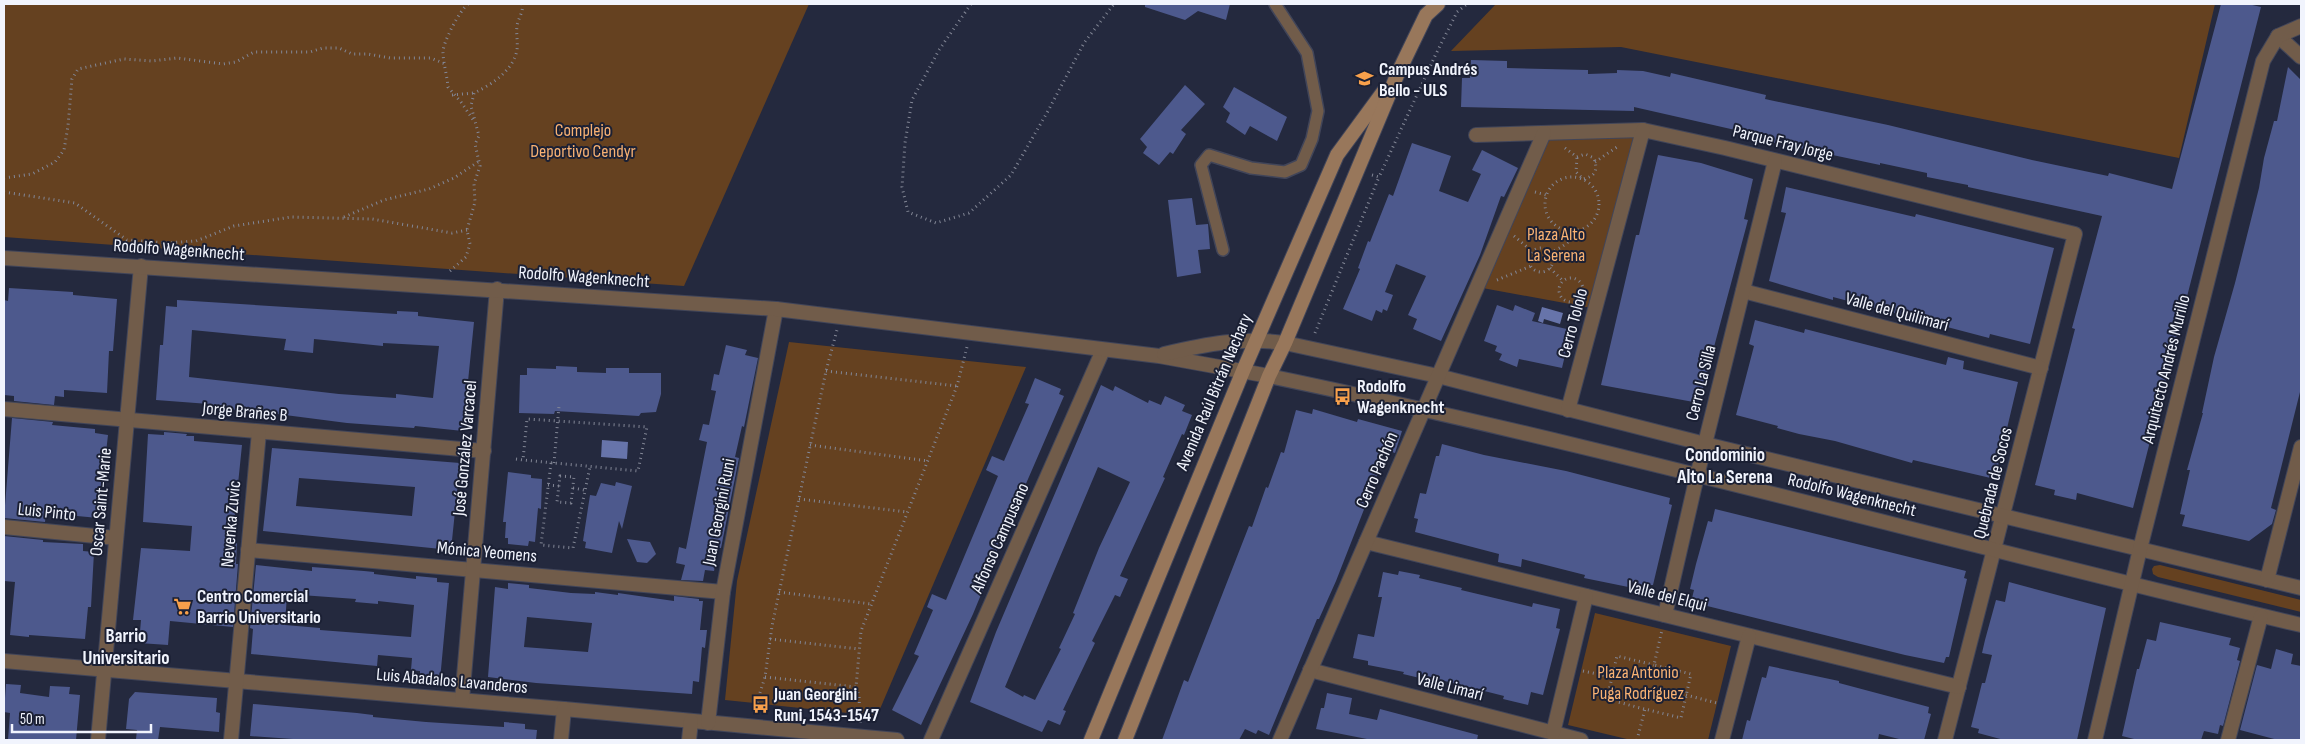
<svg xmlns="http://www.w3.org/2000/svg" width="2305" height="744" viewBox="0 0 2305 744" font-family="'Sofia Sans Condensed',sans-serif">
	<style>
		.green { fill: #654120 }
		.water { fill: #6774aa }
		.building { fill: #4d598d; fill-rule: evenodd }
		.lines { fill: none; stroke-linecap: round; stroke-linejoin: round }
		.service-casing { stroke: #414559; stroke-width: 14 }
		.minor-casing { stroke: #414559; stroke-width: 16 }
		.tertiary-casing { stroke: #414559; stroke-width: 16 }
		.secondary-casing { stroke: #414559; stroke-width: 16 }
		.path { stroke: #838796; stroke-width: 3; stroke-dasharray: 1 4; stroke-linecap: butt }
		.service { stroke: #715c4a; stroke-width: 11 }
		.minor { stroke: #715c4a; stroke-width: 14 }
		.tertiary { stroke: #715c4a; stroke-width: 14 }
		.secondary { stroke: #98775b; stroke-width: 14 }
		.labels { text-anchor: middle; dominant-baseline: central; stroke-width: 4; stroke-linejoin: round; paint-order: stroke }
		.poi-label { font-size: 18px; font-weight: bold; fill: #f1f4fd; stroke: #1b2034; text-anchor: start }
		.park-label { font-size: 18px; fill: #f9b273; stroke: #1b2034 }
		.street-label { font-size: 18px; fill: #f1f4fd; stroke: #1b2034 }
		.neighbourhood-label { font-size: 19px; font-weight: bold; fill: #f1f4fd; stroke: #1b2034 }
	</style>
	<rect width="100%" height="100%" fill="#24293e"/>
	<g class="green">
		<path d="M4 4H809L684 286 4 237Z"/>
		<path d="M1496 4H2215L2179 158 1621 47 1451 51Z"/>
		<path d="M1643 130 1597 309 1477 287 1544 133Z"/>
		<path d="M789 342 1026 367 877 716 725 700 737 581Z"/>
		<path d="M2160 565 2301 600V612L2158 577 2153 574 2152 569 2154 566Z"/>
		<path d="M1595 613 1731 646 1708 740H1631L1568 725Z"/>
	</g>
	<g class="water">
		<path d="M1542 307 1563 313 1560 324 1544 319 1543 323 1538 321Z"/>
		<path d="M602 440 628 442 627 459 601 457Z"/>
	</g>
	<g class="building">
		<path d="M1145 4H1230L1226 20 1198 11 1185 20 1145 7Z"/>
		<path d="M2221 4H2248L2261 7 2133 508 2077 493 2076 500 2054 495 2055 490 2035 485 2075 329 2072 328 2102 216 1968 187V185L1927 177V173L1880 163V165L1766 141V137L1634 107V111L1461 107 1462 78H1470L1471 60 1507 61V68L1588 70V74L1617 73V70L1643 71 1670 77 1671 73 1766 95 1765 99 1888 125 2032 160 2108 176 2109 173 2172 189Z"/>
		<path d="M2288 67 2301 80V388L2271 508 2276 510 2272 524 2249 541 2182 526 2185 515 2180 514 2190 470H2187L2203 413H2202L2214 357 2235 283 2259 188 2264 158 2274 121H2277Z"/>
		<path d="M1185 85 1205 104 1181 130 1186 134 1173 154 1170 152 1159 165 1143 153 1147 147 1140 139Z"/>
		<path d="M1234 87 1287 117 1277 141 1250 126 1245 135 1226 122 1230 113 1223 107Z"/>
		<path d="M1412 143 1451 156 1439 191 1468 202 1481 174 1472 170 1482 150 1518 168 1504 197 1501 196 1480 255 1441 341 1413 329 1417 319 1408 315 1426 276 1396 264 1385 292 1393 295 1387 311 1383 309 1382 313 1376 310 1372 321 1343 309 1360 269 1358 268 1368 241 1370 242 1389 194 1393 196Z"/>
		<path d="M1658 155 1701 163 1753 179 1744 219 1748 220 1699 403 1601 385 1636 235H1639Z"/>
		<path d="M1786 187 1915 217 1916 214 2054 248 2030 344 1990 334 1989 338 1833 297V300L1769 281 1786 213 1781 212Z"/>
		<path d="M1192 198 1196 225 1208 224 1210 249 1198 250 1201 273 1177 277 1168 200Z"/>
		<path d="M9 288 73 292V295L117 299 113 351H109L107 393 64 390V397L55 396 54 405 14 401V396L4 395V300L8 301Z"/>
		<path d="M177 300 397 314V311L418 312V316L474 322 463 431 415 426 414 428 347 423 254 411 208 408 209 404 156 400 160 345H163L166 306 177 307ZM192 330 286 339 284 350 313 353 314 339 383 346V343L439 346 433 398 396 394V398L339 394 189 377Z"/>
		<path d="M1497 305 1513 311 1515 305 1535 313 1532 321 1571 330 1562 368 1519 359 1517 367 1499 360 1502 354 1495 351 1497 346 1484 341Z"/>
		<path d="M1755 320 1804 333 1805 329 1946 365 1948 357 1964 361 1963 369 2018 382 1995 479 1913 460 1912 463 1835 441 1799 434 1777 428 1778 426 1736 415 1754 346 1749 344Z"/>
		<path d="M726 345 747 350 745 355 758 358 744 427 742 426 735 457 739 458 721 548H719L714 571 705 570 703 581 681 580 685 565 676 563 679 547 686 549 707 442 699 440 703 424 709 425 716 391 711 390 714 374 719 375Z"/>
		<path d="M556 366 577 367V372L606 373V368H629V373H661V394L656 412 641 413 639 416 555 411 554 414 519 413 520 375H527V368L556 369Z"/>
		<path d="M1035 378 1061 389 1059 394 1064 396 992 562 994 563 973 614 921 725 892 710 919 656 914 654 933 610 927 607 932 594 946 600 998 476 986 470 992 456 1004 461 1029 404 1025 403Z"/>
		<path d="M1101 385 1113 391 1115 386 1148 403 1149 400 1161 405 1165 396 1185 405 1182 411 1192 415 1184 435 1182 434 1163 477 1165 478 1120 576 1128 579 1120 597 1115 595 1092 641 1095 643 1063 710 1066 711 1060 725 1048 720 1042 732 970 702 996 632ZM1098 467 1130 482 1099 548 1073 613 1075 614 1059 648 1061 649 1035 700 1024 695 1023 697 1005 687Z"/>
		<path d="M1313 409 1357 422 1358 419 1402 431 1395 453 1389 451 1385 467 1381 466 1336 581 1319 619H1317L1269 735 1258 730 1256 734 1245 729 1239 740H1162L1184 680 1188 682 1249 526 1252 527 1266 487 1268 488 1281 452 1284 453 1296 410 1312 414Z"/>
		<path d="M12 418 53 422 52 425 95 429V433L108 435 104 470H106L104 487 100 486 98 518 46 513 45 522 4 518Z"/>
		<path d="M164 432 187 434 186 436H194V441L242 445 232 543H237L236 564H238L233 627 170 621 168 645 139 643 141 620H133L141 548 190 551 192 526 143 522 148 434 164 435Z"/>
		<path d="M1442 444 1484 455 1566 471 1670 498 1669 504 1672 505 1653 585H1650L1648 591 1584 578 1585 575 1522 559 1521 567 1498 562 1499 554 1415 532 1418 519 1414 518 1420 493 1426 494 1436 456H1439Z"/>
		<path d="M272 448 460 463 451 550 263 531ZM299 478 415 487 412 516 296 506Z"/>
		<path d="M508 472 531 475V478L542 479 541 509 538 508 535 542 529 541 528 546 508 544V538H505L506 522H503Z"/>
		<path d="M616 482 632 486 622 529 619 521 612 553 585 548 586 542 583 541 590 495 596 496 601 483 615 486Z"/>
		<path d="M1715 509 1966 571 1964 578 1967 579 1949 657H1946L1944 663 1905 655 1691 602 1694 590 1690 589 1696 564 1708 521 1712 522Z"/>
		<path d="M4 536 43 540V542L83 544V551L94 552 91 607H88L85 639 29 635V637L10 635 15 582 4 581Z"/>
		<path d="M627 539 650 542 656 554 647 563 637 562Z"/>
		<path d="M256 565 312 571V567L364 571 374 572V574L416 579V576L437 578V582L449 583 440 680 420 677V671L411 670 412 658 378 655 377 666 251 654 253 629 250 628ZM287 594 356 599 355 602 378 604V601L414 605 411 637 320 630V628L285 625Z"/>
		<path d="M1399 571 1420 575 1419 578 1462 588 1461 590 1532 607 1533 603 1560 609 1556 628 1560 629 1543 695 1531 692 1528 705 1503 699 1504 696 1429 677 1428 680 1403 674 1404 672 1368 665V661L1353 658 1358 634 1374 637 1382 597H1378L1383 572 1398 575Z"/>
		<path d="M2009 582 2106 608 2077 740H2004L1978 733 1979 729 1971 727 1982 683H1985L1992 655 1982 653 1985 640 1996 600 2005 602Z"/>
		<path d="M508 583 529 585V588L571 593 595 594V592L618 595V593L674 601V596L699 599V601H703L700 630H707L705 648 702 647 699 682 693 681 692 694 536 683 488 677 495 587 508 589ZM527 617 592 623 588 652 524 647Z"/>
		<path d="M2160 622 2231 638 2229 645 2240 648 2237 660 2240 661 2223 726 2220 725 2218 734 2204 731 2201 740H2138L2122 736 2137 669H2139L2147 639 2156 641Z"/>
		<path d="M2276 649 2293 654 2291 664 2301 666V740H2278L2240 730 2257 665 2271 669Z"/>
		<path d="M1769 666 1839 681V683L1929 707 1928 713 1931 714 1924 740H1903L1879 734 1878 740H1742L1747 720 1750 721 1762 677 1766 678Z"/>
		<path d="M6 684 21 685 20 693 49 697 50 686 70 687 69 694 80 695 76 740H8L10 713 4 712Z"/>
		<path d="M135 692 217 698 216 712 220 713 219 732 160 727 158 740 136 739 137 730 126 729 129 699Z"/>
		<path d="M1327 693 1352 698 1349 714 1377 720 1380 709 1478 735 1477 740H1372L1316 729 1321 708H1324Z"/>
		<path d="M253 704 357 713 373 715V717L426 722 504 727V722L525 724V729L537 730 536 740H307L250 736Z"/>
	</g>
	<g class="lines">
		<defs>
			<path id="service" d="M1223 250 1201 165 1209 155 1251 168 1285 172 1301 165 1312 139 1318 111 1307 53 1275 4"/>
			<g id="minor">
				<path d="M2278 36 2301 57"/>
				<path d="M1476 135 1643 130 1725 148 2075 234 1945 740"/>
				<path d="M1743 291 2041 368"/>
				<path d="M1285 343 1438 376 1705 444 2301 588"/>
				<path d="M1269 376C1615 448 1956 544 2301 625"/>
				<path d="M4 409 484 451"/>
				<path d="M1568 410 1643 130"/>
				<path d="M4 527 116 538"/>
				<path d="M1366 542 1959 687"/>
				<path d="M248 550 723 592"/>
				<path d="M2267 580 2301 447"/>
				<path d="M1665 615 1697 476 1775 161"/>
				<path d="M4 661 564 709 897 740"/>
				<path d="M1310 670 1581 740"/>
				<path d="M462 700 497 289"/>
				<path d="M708 723 723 592 776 309"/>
				<path d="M1553 733 1586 596"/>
				<path d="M98 740 141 266"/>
				<path d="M231 740 259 432"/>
				<path d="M561 740 564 709"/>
				<path d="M689 740 691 721"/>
				<path d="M931 740 1103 350"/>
				<path d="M1280 740 1544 133"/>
				<path d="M1722 740 1749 636"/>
				<path d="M2095 740 2140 549 2263 61 2278 36 2301 26"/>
				<path d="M2228 740 2261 616"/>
			</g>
			<g id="tertiary">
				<path d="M4 258 776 309 1159 356 1269 376"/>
				<path d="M1164 354C1207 344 1241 337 1285 343"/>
			</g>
			<g id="secondary">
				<path d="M1091 740 1243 371 1337 155 1384 91"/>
				<path d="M1125 740 1269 376 1285 343 1398 73 1426 15 1438 4"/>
			</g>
		</defs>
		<use href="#service" class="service-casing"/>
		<use href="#minor" class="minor-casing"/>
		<use href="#tertiary" class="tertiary-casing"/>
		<use href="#secondary" class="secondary-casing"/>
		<g class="path">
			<path d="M468 4C460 10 443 42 443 52 443 62 447 75 448 87L461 102 474 121"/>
			<path d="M971 4 939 50 912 100 905 143 902 187 908 212 936 223 969 213 1011 175 1048 111 1084 43 1114 4"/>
			<path d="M452 95 474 93"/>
			<path d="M1565 148 1577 157 1585 154 1594 158C1598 170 1596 176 1583 179L1576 172 1577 157"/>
			<path d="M1595 162 1617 147"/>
			<path d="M1372 175 1379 177 1435 56 1457 12 1467 4"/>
			<circle cx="1572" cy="204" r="27"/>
			<path d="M4 178 32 174 55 162 64 150 68 126 72 79 78 69 124 59 152 61 177 58 223 64 236 62 254 52H310L323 48H339L352 54H368L390 58H431L445 64"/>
			<path d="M4 192 75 203 127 240 167 243 196 241 234 226 291 217 372 219 452 233 467 230"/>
			<path d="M1535 192 1546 195"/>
			<path d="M344 217 384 200 429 189 454 178 478 162"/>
			<path d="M1514 236 1533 252"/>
			<circle cx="1541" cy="260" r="12"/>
			<path d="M1550 253C1560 248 1573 242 1575 230"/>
			<path d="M1550 268 1563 281"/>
			<path d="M450 271 466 257 470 244 467 230 475 202 474 184 480 166 475 144 479 136 471 106 474 93C491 85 513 71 517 50 518 42 516 34 517 26 518 18 524 12 522 4"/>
			<circle cx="1571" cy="290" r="12"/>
			<path d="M1497 280 1531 266"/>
			<path d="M1315 333 1379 177"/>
			<path d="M826 371 957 386"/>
			<path d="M810 445 928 461"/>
			<path d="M516 459 523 460 638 471 647 427 527 419 523 460"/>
			<path d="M551 463 541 545 573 548 590 467"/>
			<path d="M554 463 559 406"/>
			<path d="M560 476 574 477 571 503 557 502Z"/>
			<path d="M548 485 559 486"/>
			<path d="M573 488 584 490"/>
			<path d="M799 499 907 512"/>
			<path d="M779 592 871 604"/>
			<path d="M770 639 859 649"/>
			<path d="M1583 671 1612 677"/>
			<path d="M765 677 856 687"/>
			<path d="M1686 695 1717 703"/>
			<path d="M1644 709 1607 699 1617 656 1654 665"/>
			<path d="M754 712 765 677 772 626 826 371 837 330"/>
			<path d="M860 723 859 695 856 687 861 631 957 386 967 347"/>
			<path d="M1637 740 1645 709 1681 718 1691 674 1654 665 1662 630"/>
		</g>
		<use href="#service" class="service"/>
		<use href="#minor" class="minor"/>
		<use href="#tertiary" class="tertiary"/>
		<use href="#secondary" class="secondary"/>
	</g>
	<defs>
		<symbol id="university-bare" viewBox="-9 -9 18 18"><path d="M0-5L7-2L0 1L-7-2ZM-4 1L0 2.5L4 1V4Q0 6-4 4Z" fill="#f8a04b" stroke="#1b2034" stroke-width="2.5" paint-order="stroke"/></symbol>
		<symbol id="bus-bare" viewBox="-9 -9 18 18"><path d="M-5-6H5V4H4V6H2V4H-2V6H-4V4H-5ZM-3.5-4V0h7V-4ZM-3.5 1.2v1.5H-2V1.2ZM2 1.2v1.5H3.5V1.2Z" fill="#f8a04b" stroke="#1b2034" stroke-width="2.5" paint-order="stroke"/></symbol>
		<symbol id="supermarket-bare" viewBox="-9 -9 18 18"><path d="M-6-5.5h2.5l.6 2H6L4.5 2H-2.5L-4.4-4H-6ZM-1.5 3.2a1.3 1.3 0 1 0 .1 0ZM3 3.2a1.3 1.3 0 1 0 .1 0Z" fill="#f8a04b" stroke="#1b2034" stroke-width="2.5" paint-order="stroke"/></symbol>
	</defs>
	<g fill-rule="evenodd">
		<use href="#university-bare" x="1352" y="66" width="25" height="25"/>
		<use href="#bus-bare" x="1330" y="384" width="25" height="25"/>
		<use href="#supermarket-bare" x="170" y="594" width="25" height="25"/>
		<use href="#bus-bare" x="748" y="692" width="25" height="25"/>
	</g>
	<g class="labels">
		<g class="poi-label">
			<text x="1379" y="69">Campus Andrés<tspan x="1379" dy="21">Bello - ULS</tspan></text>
			<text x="1357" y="386">Rodolfo<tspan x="1357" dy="21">Wagenknecht</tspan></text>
			<text x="197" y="596">Centro Comercial<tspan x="197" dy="21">Barrio Universitario</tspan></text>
			<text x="774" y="694">Juan Georgini<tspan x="774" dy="21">Runi, 1543-1547</tspan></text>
		</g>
		<g class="park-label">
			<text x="583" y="130">Complejo<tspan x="583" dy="21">Deportivo Cendyr</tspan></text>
			<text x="1556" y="234">Plaza Alto<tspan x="1556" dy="21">La Serena</tspan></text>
			<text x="1638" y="672">Plaza Antonio<tspan x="1638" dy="21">Puga Rodríguez</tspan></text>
		</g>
		<g class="street-label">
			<text transform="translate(1783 143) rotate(14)">Parque Fray Jorge</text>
			<text transform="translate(179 250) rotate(4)">Rodolfo Wagenknecht</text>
			<text transform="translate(584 277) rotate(4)">Rodolfo Wagenknecht</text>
			<text transform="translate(1897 312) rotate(15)">Valle del Quilimarí</text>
			<text transform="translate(1573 323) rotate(-75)">Cerro Tololo</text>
			<text transform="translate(2166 369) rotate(-76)">Arquitecto Andrés Murillo</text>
			<text transform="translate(1701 383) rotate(-76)">Cerro La Silla</text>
			<text transform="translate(1214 392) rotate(-67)">Avenida Raúl Bitrán Nachary</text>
			<text transform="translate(245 412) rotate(5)">Jorge Brañes B</text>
			<text transform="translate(465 448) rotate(-85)">José González Varcacel</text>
			<text transform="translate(1377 470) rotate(-67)">Cerro Pachón</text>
			<text transform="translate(1993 483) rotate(-76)">Quebrada de Socos</text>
			<text transform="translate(1852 495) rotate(14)">Rodolfo Wagenknecht</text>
			<text transform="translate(101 502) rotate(-85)">Oscar Saint-Marie</text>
			<text transform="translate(47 512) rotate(6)">Luis Pinto</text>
			<text transform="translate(719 512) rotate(-79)">Juan Georgini Runi</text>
			<text transform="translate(231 524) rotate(-85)">Nevenka Zuvic</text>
			<text transform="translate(1000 538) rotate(-66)">Alfonso Campusano</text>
			<text transform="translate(487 552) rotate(5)">Mónica Yeomens</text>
			<text transform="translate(1667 596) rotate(14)">Valle del Elqui</text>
			<text transform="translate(452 681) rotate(5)">Luis Abadalos Lavanderos</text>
			<text transform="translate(1450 687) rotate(14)">Valle Limarí</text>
		</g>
		<g class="neighbourhood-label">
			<text x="1725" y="455">Condominio<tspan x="1725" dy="22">Alto La Serena</tspan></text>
			<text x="126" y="636">Barrio<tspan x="126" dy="22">Universitario</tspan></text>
		</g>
	</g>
	<rect width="2305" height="744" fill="none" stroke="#f1f4fd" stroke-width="10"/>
	<path d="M12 724v8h139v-8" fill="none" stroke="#f1f4fd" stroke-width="2.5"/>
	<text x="20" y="724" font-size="15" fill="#f1f4fd" stroke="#1b2034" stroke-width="4" paint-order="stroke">50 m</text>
</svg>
